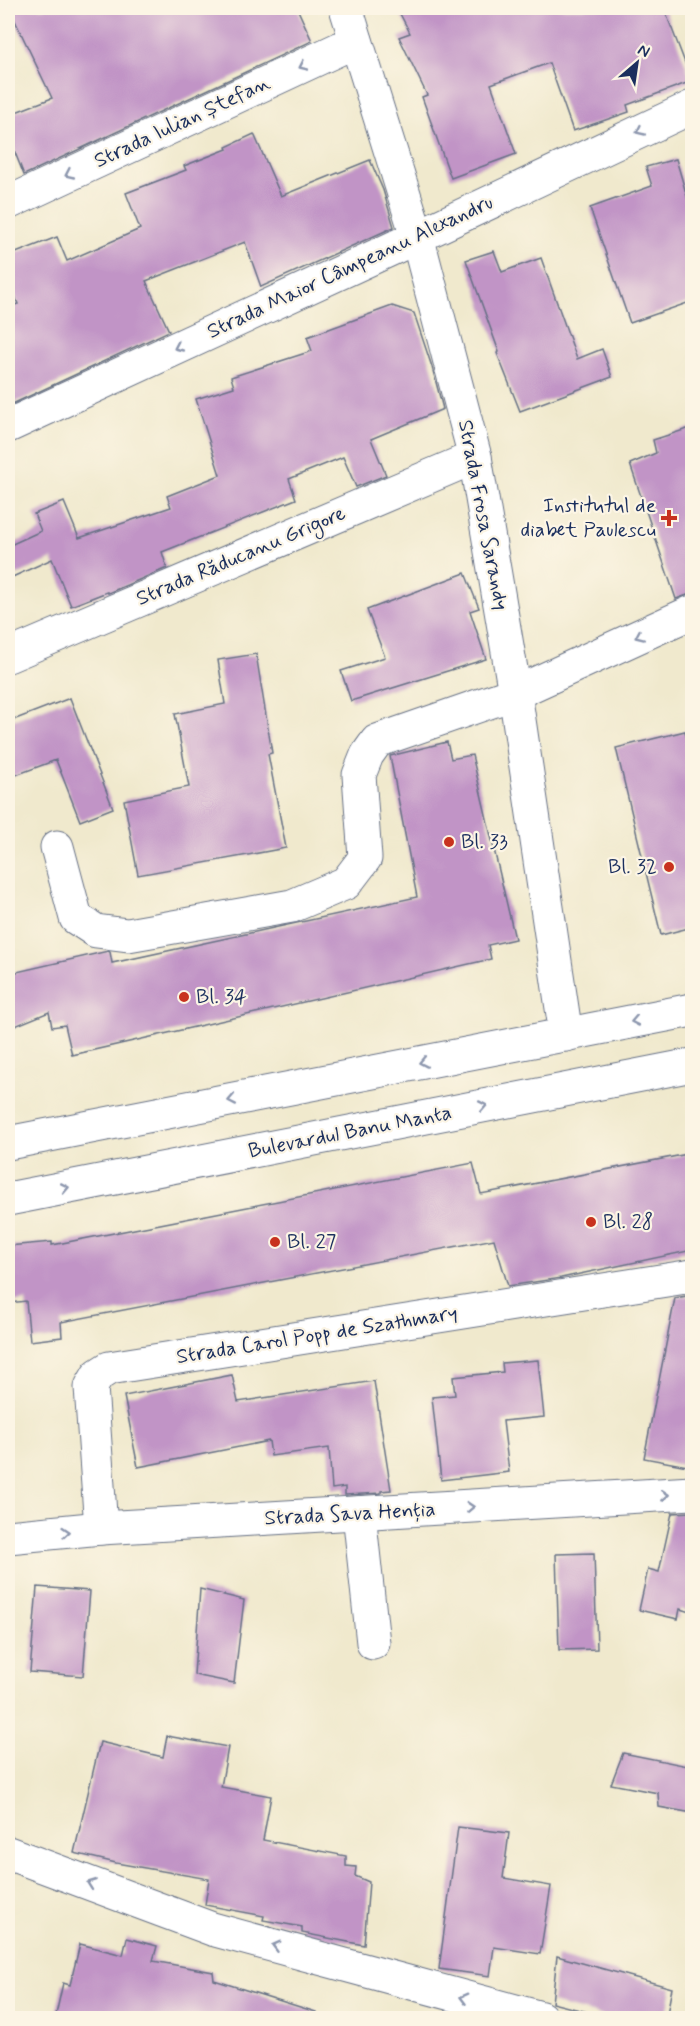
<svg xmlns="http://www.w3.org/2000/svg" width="700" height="2026" viewBox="0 0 700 2026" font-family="Mynerve,sans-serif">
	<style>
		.building { fill: #c194c6 }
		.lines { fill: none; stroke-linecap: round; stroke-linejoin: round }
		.minor-casing { stroke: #667085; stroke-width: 35 }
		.minor { stroke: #fff; stroke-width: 33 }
		.oneway { stroke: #8d97ae }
		.poi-dot { fill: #c8321e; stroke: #fcf5e5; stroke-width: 2 }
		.labels { text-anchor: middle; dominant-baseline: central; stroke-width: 4.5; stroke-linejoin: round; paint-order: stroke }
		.street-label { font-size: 21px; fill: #1b2f5e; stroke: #fcf5e5 }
		.poi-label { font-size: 21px; fill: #1b2f5e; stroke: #fcf5e5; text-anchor: start }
	</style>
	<rect width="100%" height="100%" fill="#fcf5e5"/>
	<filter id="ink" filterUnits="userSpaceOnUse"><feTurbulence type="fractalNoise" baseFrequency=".0167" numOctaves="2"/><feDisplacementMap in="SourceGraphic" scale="12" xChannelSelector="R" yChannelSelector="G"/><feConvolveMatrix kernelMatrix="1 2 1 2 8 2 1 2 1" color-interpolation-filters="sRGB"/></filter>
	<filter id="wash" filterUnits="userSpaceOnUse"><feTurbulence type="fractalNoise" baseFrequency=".008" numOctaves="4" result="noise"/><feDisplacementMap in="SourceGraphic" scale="24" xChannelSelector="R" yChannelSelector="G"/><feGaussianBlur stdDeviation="1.35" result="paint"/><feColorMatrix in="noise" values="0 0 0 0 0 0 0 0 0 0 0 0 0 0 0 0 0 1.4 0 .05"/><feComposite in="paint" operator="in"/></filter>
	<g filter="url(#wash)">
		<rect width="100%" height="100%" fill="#f0e9cd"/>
		<g id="blocks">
			<g class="building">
				<path d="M9 8H297L312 41 24 175 8 135V115L52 98Z"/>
				<path d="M397 8H664L692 81 627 105 629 112 573 131 549 63 491 84 516 154 451 178 422 97 427 95 399 37 410 33Z"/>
				<path d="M254 134 281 196 370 160 383 190 394 227 261 287 245 242 146 281 169 331 8 406V307L18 304 8 278V256L57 237 67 261 140 229 126 193 186 170 184 166 227 149 226 147Z"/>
				<path d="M676 159 693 217V301L630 323 590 208 652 186 646 167Z"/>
				<path d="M494 251 502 272 541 258 577 359 602 349 612 377 520 411 497 353 499 352 466 260Z"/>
				<path d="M392 306 414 313 432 367 443 409 371 439 386 475 356 487 343 457 289 479 296 499 162 552 167 568 108 593 107 592 71 606 52 559 8 579V546L41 531 34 514 64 502 79 538 171 507 167 496 220 475 196 399 234 387 231 377 312 351 307 337Z"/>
				<path d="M693 427V593L676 599 630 464 656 453 653 440Z"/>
				<path d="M465 573 479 608 470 611 486 659 351 701 341 671 385 657 367 610Z"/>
				<path d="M256 654 272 753 268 754 286 848 138 875 124 800 189 787 175 714 225 704 218 660Z"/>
				<path d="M70 698 113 808 80 821 56 760 8 778V722Z"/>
				<path d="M685 731 693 763V927L661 935 616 748Z"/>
				<path d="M447 742 451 759 472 755 515 939 488 945 491 959 72 1055 65 1025 52 1027 49 1012 8 1029V974L108 951 110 952 112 963 417 897 390 756Z"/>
				<path d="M693 1153V1250L561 1278 508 1286 494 1239 61 1322 62 1337 30 1341 26 1301 9 1303 8 1246 52 1242V1245L473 1163 481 1194Z"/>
				<path d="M693 1295V1467L644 1458 675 1298Z"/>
				<path d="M538 1360 544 1417 503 1421 509 1472 441 1480 432 1397 455 1395 453 1377 503 1372 502 1363Z"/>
				<path d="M232 1375 238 1402 374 1381 391 1490 381 1491V1493L345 1495V1487L332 1489 329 1448 271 1456 269 1441 138 1467 124 1396Z"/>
				<path d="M693 1512V1613L680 1609 678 1619 639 1610 648 1569 659 1572 672 1513Z"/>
				<path d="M594 1553 597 1649 559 1650 556 1554Z"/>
				<path d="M37 1587 90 1591 83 1676 30 1672Z"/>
				<path d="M200 1589 244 1600 234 1683 194 1675Z"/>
				<path d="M167 1736 228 1747 221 1787 271 1796 263 1840 346 1856V1866L356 1867 355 1876 369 1882 364 1945 302 1933V1927L263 1920 264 1916 205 1905 209 1879 116 1863 74 1853 100 1742 163 1757Z"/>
				<path d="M623 1753 693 1767V1813L659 1807 658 1793 611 1784Z"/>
				<path d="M458 1827 509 1833 503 1878 551 1886 540 1954 494 1947 490 1976 439 1969Z"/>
				<path d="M127 1938 157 1946 153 1961 213 1972 214 1980 316 2012 315 2019H55L63 1983 70 1985 80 1944 123 1955Z"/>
				<path d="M557 1956 672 1988 666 2019H615L552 2003Z"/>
			</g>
		</g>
	</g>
	<g filter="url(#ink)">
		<use href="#blocks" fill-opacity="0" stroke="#667085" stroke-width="1.5"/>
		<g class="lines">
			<defs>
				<g id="minor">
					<path d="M346 8 417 236 475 457 515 693 566 1035"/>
					<path d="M8 203 356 41"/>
					<path d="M8 426 389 250 692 107"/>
					<path d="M8 656 475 457"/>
					<path d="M57 847 76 918 96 931 128 935 292 906 346 883 365 858 359 775 367 755 377 741 515 693 692 612"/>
					<path d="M8 1143 692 1010"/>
					<path d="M8 1199 692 1065"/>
					<path d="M359 1513 373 1643"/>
					<path d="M101 1528 91 1387 98 1375 109 1368 692 1276"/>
					<path d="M8 1537 101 1528 692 1493"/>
					<path d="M8 1853 212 1929 541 2018"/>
				</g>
			</defs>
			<use href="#minor" class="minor-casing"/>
			<use href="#minor" class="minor"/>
		</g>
		<defs><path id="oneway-chevron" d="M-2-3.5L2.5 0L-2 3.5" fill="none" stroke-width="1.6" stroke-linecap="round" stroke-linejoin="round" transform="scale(1.5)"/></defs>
		<g class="oneway">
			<use href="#oneway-chevron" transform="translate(303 66) rotate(155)"/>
			<use href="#oneway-chevron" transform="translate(640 131) rotate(155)"/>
			<use href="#oneway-chevron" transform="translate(69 174) rotate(155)"/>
			<use href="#oneway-chevron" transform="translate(178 347) rotate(155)"/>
			<use href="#oneway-chevron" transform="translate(639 636) rotate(156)"/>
			<use href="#oneway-chevron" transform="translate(635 1021) rotate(169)"/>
			<use href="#oneway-chevron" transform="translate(423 1062) rotate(169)"/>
			<use href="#oneway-chevron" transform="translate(232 1100) rotate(169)"/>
			<use href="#oneway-chevron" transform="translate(483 1106) rotate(-11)"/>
			<use href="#oneway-chevron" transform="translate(65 1188) rotate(-11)"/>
			<use href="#oneway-chevron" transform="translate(665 1495) rotate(-3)"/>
			<use href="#oneway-chevron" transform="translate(470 1507) rotate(-3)"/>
			<use href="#oneway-chevron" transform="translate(66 1532) rotate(-5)"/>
			<use href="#oneway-chevron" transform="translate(91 1884) rotate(-160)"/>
			<use href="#oneway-chevron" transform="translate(276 1946) rotate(-165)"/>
			<use href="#oneway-chevron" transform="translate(464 1998) rotate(-165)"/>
		</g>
	</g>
	<g class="poi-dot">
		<path d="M666 509h6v6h6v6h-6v6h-6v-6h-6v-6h6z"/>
		<circle cx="449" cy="842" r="6"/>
		<circle cx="669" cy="867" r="6"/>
		<circle cx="184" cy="997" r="6"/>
		<circle cx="591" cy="1222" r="6"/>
		<circle cx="275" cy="1242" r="6"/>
	</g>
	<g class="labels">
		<g class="street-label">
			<text transform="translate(182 122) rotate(-25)">Strada Iulian Ștefan</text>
			<text transform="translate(350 267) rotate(-25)">Strada Maior Câmpeanu Alexandru</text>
			<text transform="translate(483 515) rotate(79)">Strada Frosa Sarandy</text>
			<text transform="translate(241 556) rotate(-23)">Strada Răducanu Grigore</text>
			<text transform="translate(350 1132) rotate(-11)">Bulevardul Banu Manta</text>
			<text transform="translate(317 1335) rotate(-9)">Strada Carol Popp de Szathmary</text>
			<text transform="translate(350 1514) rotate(-3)">Strada Sava Henția</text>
		</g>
		<g class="poi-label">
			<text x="656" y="506" text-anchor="end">Institutul de<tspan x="656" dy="24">diabet Paulescu</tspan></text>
			<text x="461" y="842">Bl. 33</text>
			<text x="657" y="867" text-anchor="end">Bl. 32</text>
			<text x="196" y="997">Bl. 34</text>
			<text x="603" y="1222">Bl. 28</text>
			<text x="287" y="1242">Bl. 27</text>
		</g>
	</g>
	<rect width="700" height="2026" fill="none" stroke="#fcf5e5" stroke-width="30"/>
	<g transform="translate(637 63) rotate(29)" stroke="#fcf5e5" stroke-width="4.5" paint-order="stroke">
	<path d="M0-4.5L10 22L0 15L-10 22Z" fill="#1b2f5e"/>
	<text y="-9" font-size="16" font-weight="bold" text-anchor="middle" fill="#1b2f5e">N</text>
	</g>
</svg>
